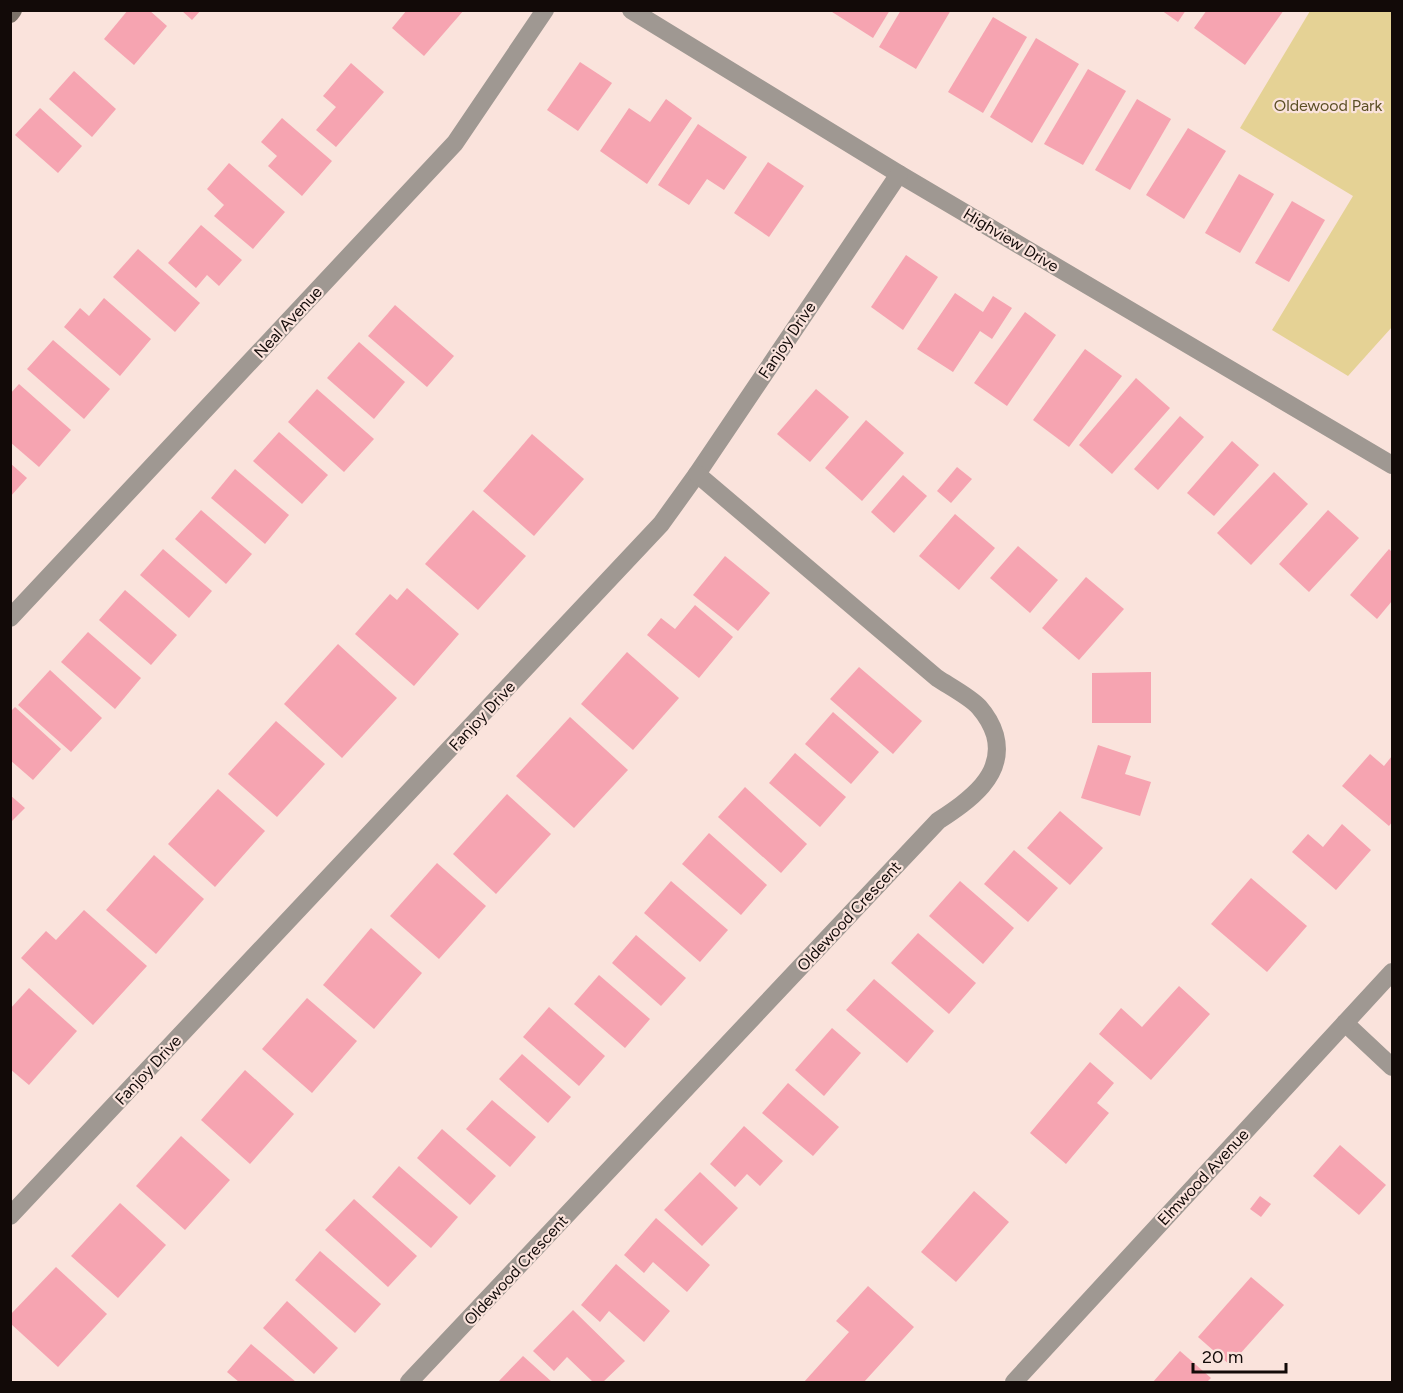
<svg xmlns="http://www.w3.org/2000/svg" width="1403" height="1393" viewBox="0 0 1403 1393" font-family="Figtree,sans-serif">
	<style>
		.green { fill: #e5d295 }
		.building { fill: #f6a4b1 }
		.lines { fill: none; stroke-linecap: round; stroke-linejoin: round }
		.street { stroke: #9f9892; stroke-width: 18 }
		.secondary { stroke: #7c7269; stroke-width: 18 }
		.labels { text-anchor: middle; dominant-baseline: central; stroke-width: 4.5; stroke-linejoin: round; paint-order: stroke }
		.park-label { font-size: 16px; fill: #5b4f26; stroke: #fae3dc }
		.street-label { font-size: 16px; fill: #120a08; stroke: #fae3dc }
	</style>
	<rect width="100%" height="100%" fill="#fae3dc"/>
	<path class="green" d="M1310 11H1392V327L1348 376 1272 330 1353 196 1240 128Z"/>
	<g class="building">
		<path d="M128 10H149L167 26 134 65 104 39Z"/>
		<path d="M181 10H201L192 20Z"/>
		<path d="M407 10H464L424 56 392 28Z"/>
		<path d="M829 10H890L873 38Z"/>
		<path d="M901 10H951L916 69 879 47Z"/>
		<path d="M1161 10H1186L1178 22Z"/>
		<path d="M1207 10H1284L1245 65 1194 28Z"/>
		<path d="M993 17 1027 37 983 113 948 92Z"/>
		<path d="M1036 38 1079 64 1032 143 990 117Z"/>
		<path d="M580 62 612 83 578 131 547 110Z"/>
		<path d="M351 63 384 92 336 147 316 130 336 107 323 96Z"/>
		<path d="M1088 69 1126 91 1083 165 1044 144Z"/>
		<path d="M74 71 116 109 92 137 49 99Z"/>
		<path d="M666 99 692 118 647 184 600 151 629 108 650 122Z"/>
		<path d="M1137 99 1171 119 1130 190 1095 170Z"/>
		<path d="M40 108 82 146 58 173 15 135Z"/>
		<path d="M282 118 332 161 302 196 268 166 277 156 261 142Z"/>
		<path d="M698 124 747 157 724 190 707 179 689 205 658 185Z"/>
		<path d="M1188 128 1226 151 1184 219 1146 195Z"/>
		<path d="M768 162 804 186 769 237 734 213Z"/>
		<path d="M229 163 285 212 253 249 214 216 224 205 207 189Z"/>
		<path d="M1239 174 1274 194 1240 253 1205 233Z"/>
		<path d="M1292 201 1325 220 1289 282 1255 263Z"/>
		<path d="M201 225 242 260 219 286 207 275 196 288 168 263Z"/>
		<path d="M138 249 200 303 175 332 113 277Z"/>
		<path d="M906 255 938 277 903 330 871 307Z"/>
		<path d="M955 293 983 312 993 296 1012 308 992 339 980 331 953 372 917 349Z"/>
		<path d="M104 298 151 339 120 376 64 327 80 308 89 316Z"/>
		<path d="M395 305 454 356 427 387 368 336Z"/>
		<path d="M1025 312 1056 335 1007 406 974 383Z"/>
		<path d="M53 340 110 389 84 419 27 369Z"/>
		<path d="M359 342 405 382 374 419 327 378Z"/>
		<path d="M1085 349 1122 376 1069 447 1033 420Z"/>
		<path d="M1136 378 1170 408 1112 474 1079 445Z"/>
		<path d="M19 384 71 430 39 467 10 442V394Z"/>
		<path d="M317 389 374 439 344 472 288 422Z"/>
		<path d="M816 389 849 417 810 462 777 434Z"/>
		<path d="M1180 416 1204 437 1158 490 1134 469Z"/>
		<path d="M866 420 904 453 862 501 825 468Z"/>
		<path d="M279 432 328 475 302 504 253 461Z"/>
		<path d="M532 434 584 479 534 536 483 491Z"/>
		<path d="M1232 441 1259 465 1214 516 1187 493Z"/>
		<path d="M10 463 27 478 10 497Z"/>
		<path d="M957 467 972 479 951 503 937 491Z"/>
		<path d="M235 469 289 515 265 544 211 498Z"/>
		<path d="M1274 472 1308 504 1251 565 1217 533Z"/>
		<path d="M903 475 927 496 894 533 871 512Z"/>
		<path d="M201 510 252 554 226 584 175 539Z"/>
		<path d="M473 510 526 556 478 610 425 564Z"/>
		<path d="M1328 510 1359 538 1309 592 1279 564Z"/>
		<path d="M955 514 995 548 959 590 919 556Z"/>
		<path d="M1018 546 1058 580 1030 613 990 578Z"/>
		<path d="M163 549 212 591 189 618 140 575Z"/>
		<path d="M1389 549 1392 552V601L1377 619 1350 595Z"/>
		<path d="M725 556 770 593 738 631 693 595Z"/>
		<path d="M1086 577 1124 609 1079 660 1042 628Z"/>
		<path d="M407 588 459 634 414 686 355 634 390 594 397 600Z"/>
		<path d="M125 590 177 635 151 665 99 620Z"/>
		<path d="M695 605 733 637 699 678 647 635 661 618 675 629Z"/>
		<path d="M88 632 141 678 115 709 61 662Z"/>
		<path d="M338 644 397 698 342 758 284 704Z"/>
		<path d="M627 652 679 698 633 750 581 704Z"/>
		<path d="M859 667 922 721 893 754 830 699Z"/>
		<path d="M50 670 102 718 71 752 18 705Z"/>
		<path d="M1151 672V723H1092V673Z"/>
		<path d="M15 707 61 749 33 780 10 760V712Z"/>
		<path d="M833 712 879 752 851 784 805 744Z"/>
		<path d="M570 717 628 770 574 828 516 776Z"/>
		<path d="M276 721 325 764 277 817 228 774Z"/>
		<path d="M1098 745 1131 756 1125 774 1151 782 1140 816 1081 798Z"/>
		<path d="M795 753 846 797 820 827 769 783Z"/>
		<path d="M1370 754 1384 766 1392 756V822L1389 826 1342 786Z"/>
		<path d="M745 787 807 844 781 873 718 817Z"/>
		<path d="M218 789 265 831 215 887 168 844Z"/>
		<path d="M507 794 551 834 496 894 453 854Z"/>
		<path d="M10 795 25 808 10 823Z"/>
		<path d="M1060 811 1103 848 1070 885 1027 848Z"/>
		<path d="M1342 824 1371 850 1336 890 1292 852 1308 834 1323 847Z"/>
		<path d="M709 833 767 885 741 915 682 864Z"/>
		<path d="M1014 850 1058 888 1028 922 984 884Z"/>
		<path d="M154 855 204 899 156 954 106 910Z"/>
		<path d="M437 863 486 906 439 959 390 916Z"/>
		<path d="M1251 878 1307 926 1267 972 1211 924Z"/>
		<path d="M671 881 728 930 700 962 644 913Z"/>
		<path d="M960 881 1014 928 983 964 929 916Z"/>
		<path d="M84 910 147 966 93 1025 21 958 46 931 56 940Z"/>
		<path d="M371 928 422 973 374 1029 323 985Z"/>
		<path d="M918 933 976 983 949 1014 891 963Z"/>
		<path d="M636 935 686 978 661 1006 612 963Z"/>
		<path d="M599 975 650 1019 625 1048 574 1004Z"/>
		<path d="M874 979 934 1031 907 1063 846 1010Z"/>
		<path d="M1179 986 1210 1014 1151 1080 1099 1034 1121 1008 1142 1027Z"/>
		<path d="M29 988 77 1031 29 1085 10 1069V1009Z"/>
		<path d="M307 998 357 1041 312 1093 262 1049Z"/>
		<path d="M549 1007 605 1056 579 1086 523 1037Z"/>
		<path d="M832 1028 861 1053 824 1096 795 1070Z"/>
		<path d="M522 1054 571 1097 548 1123 499 1079Z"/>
		<path d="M1090 1062 1114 1083 1097 1103 1109 1113 1066 1164 1030 1133Z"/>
		<path d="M245 1070 294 1114 250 1164 201 1120Z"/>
		<path d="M788 1083 839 1127 813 1156 762 1113Z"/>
		<path d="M492 1100 536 1137 510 1167 466 1129Z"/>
		<path d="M744 1126 783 1161 760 1186 747 1174 735 1187 710 1164Z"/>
		<path d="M442 1129 496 1176 470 1205 417 1158Z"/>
		<path d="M181 1136 230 1180 185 1230 136 1186Z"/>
		<path d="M1340 1145 1386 1185 1359 1215 1313 1176Z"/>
		<path d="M399 1166 458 1217 431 1248 372 1197Z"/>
		<path d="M700 1172 738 1208 702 1246 664 1210Z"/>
		<path d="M974 1191 1009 1222 956 1282 921 1252Z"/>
		<path d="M1260 1196 1271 1204 1261 1217 1250 1209Z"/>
		<path d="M354 1199 417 1256 388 1287 325 1230Z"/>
		<path d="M120 1203 166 1245 118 1298 71 1256Z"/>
		<path d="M656 1218 710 1265 687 1292 653 1262 644 1273 624 1255Z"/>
		<path d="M320 1251 381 1304 355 1333 295 1280Z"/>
		<path d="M616 1264 670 1311 644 1342 609 1311 600 1322 581 1305Z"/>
		<path d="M56 1267 107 1314 58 1367 10 1323V1315Z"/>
		<path d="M1251 1277 1284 1305 1230 1365 1198 1337Z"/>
		<path d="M868 1286 914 1327 864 1382H804L849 1332 836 1321Z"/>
		<path d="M287 1301 338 1348 314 1374 263 1328Z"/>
		<path d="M573 1310 625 1361 603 1382H593L567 1357 554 1371 533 1351Z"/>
		<path d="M251 1344 296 1382H239L227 1372Z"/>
		<path d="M1180 1351 1211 1378 1207 1382H1153Z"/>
		<path d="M523 1356 552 1382H498Z"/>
	</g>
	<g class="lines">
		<g class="street">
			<path d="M631 10 899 174 1392 465"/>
			<path d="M10 618 455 143 545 10"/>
			<path d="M1345 1023 1392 1067"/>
			<path d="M10 1216 661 524 697 474 899 174"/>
			<path d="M409 1382 938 821C968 801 1006 776 995 735 992 725 986 715 979 707 970 697 949 686 937 678L697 474"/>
			<path d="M1014 1382 1392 972"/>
		</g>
		<path class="secondary" d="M10 14 13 10"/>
	</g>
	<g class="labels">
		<g class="park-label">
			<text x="1328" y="105">Oldewood Park</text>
		</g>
		<g class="street-label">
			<text transform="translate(1011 240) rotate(31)">Highview Drive</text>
			<text transform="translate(288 322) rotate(-47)">Neal Avenue</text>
			<text transform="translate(787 340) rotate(-56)">Fanjoy Drive</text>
			<text transform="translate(482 716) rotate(-47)">Fanjoy Drive</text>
			<text transform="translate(849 916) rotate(-47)">Oldewood Crescent</text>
			<text transform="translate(148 1070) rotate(-47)">Fanjoy Drive</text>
			<text transform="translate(1203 1177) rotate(-47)">Elmwood Avenue</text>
			<text transform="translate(516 1270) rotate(-47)">Oldewood Crescent</text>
		</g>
	</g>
	<rect width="1403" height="1393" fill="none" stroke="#120a08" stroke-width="24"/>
	<path d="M1193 1363v9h93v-9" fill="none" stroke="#120a08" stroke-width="3"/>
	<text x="1202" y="1363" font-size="18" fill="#120a08" stroke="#fae3dc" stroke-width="4.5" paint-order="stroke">20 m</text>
</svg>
